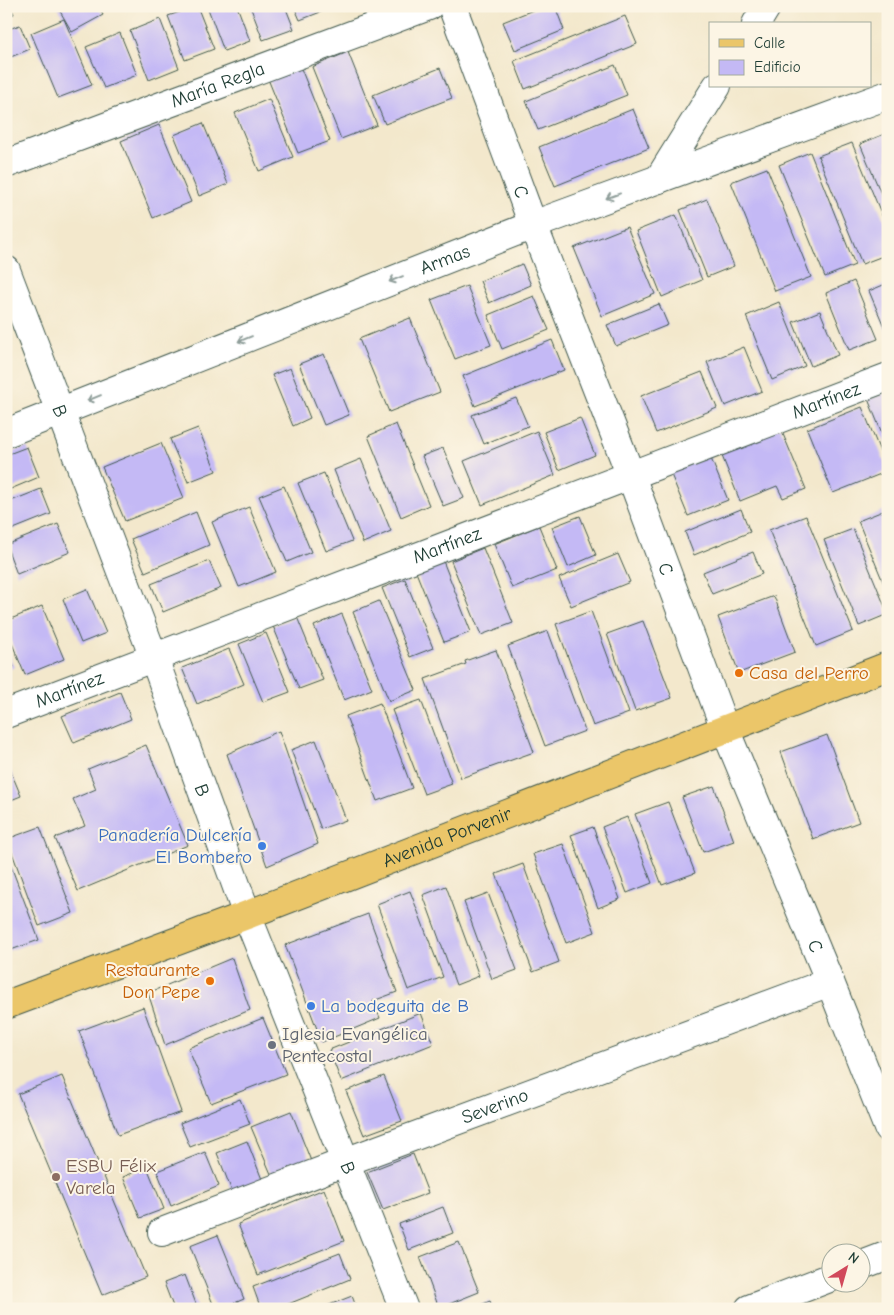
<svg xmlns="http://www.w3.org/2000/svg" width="894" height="1315" viewBox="0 0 894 1315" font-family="'Comic Neue',sans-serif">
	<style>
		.building { fill: #c4b9f5 }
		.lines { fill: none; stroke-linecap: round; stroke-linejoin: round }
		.minor-casing { stroke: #3f574b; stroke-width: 30 }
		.major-casing { stroke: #3f574b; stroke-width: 30 }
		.minor { stroke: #fff; stroke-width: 28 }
		.major { stroke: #ebc669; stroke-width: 28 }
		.oneway { stroke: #8f9e9a }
		.food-dot { fill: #e8710a; stroke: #fcf5e5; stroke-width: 2 }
		.shop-dot { fill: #3f7fe0; stroke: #fcf5e5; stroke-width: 2 }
		.worship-dot { fill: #6b7280; stroke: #fcf5e5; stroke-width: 2 }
		.education-dot { fill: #8d6e63; stroke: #fcf5e5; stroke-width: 2 }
		.labels { text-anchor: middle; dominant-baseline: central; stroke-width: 4; stroke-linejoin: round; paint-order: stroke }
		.street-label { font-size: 19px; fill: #1f3d34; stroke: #fcf5e5 }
		.food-label { font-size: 19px; fill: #c56008; stroke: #fcf5e5; text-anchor: start }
		.shop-label { font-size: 19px; fill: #366cbe; stroke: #fcf5e5; text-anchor: end }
		.worship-label { font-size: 19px; fill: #5b616d; stroke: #fcf5e5; text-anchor: start }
		.education-label { font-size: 19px; fill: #785e54; stroke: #fcf5e5; text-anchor: start }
	</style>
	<rect width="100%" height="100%" fill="#fcf5e5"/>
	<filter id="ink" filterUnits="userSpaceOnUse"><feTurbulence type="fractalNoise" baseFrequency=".02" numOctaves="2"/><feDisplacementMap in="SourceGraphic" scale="10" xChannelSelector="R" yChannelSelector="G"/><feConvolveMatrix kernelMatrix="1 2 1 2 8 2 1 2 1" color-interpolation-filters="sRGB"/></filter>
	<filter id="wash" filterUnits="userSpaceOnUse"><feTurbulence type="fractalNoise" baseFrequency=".0096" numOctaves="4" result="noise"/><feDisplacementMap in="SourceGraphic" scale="20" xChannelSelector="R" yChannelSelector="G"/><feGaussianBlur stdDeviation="1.12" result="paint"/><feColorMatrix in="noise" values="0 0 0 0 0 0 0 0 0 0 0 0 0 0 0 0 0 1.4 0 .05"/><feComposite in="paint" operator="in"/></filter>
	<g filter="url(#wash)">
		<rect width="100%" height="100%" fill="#f3e8cc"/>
		<g id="blocks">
			<g class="building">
				<path d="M6 6H10L14 14 6 17Z"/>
				<path d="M57 6H98L103 15 72 32Z"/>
				<path d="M197 6 214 49 185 60 168 16Z"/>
				<path d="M207 6H237L250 41 224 51Z"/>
				<path d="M250 6H285L294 29 263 40Z"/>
				<path d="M294 6H336L300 20Z"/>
				<path d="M543 6H555L564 30 515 50 503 22Z"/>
				<path d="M625 16 637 44 525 89 514 61Z"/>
				<path d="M64 19 92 85 58 98 31 33Z"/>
				<path d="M160 19 179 68 149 80 130 31Z"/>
				<path d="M20 25 30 49 6 59V30Z"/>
				<path d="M120 33 137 75 104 88 86 47Z"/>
				<path d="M348 52 377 125 341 139 312 67Z"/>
				<path d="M615 65 627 95 538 130 526 101Z"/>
				<path d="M300 66 330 141 298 153 268 79Z"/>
				<path d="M440 68 452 98 385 124 373 95Z"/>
				<path d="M269 99 293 157 259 171 235 113Z"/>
				<path d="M633 109 649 148 555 186 539 147Z"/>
				<path d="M203 123 228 184 199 196 174 135Z"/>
				<path d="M159 125 191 202 153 218 121 141Z"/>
				<path d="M887 133 888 136V210L860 144Z"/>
				<path d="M852 143 888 230V254L862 264 818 156Z"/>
				<path d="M810 152 855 265 825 277 779 165Z"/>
				<path d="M767 168 811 277 775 291 731 182Z"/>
				<path d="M707 199 734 266 707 277 680 210Z"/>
				<path d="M676 215 702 280 662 297 636 231Z"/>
				<path d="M627 227 655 294 602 316 574 248Z"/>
				<path d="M522 264 531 285 489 303 480 281Z"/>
				<path d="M854 281 878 339 849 350 826 293Z"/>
				<path d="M888 283V336L869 291Z"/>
				<path d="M467 286 491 345 455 359 431 300Z"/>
				<path d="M534 296 549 330 502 349 488 315Z"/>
				<path d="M779 302 805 366 772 380 746 316Z"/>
				<path d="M659 304 668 325 616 346 607 325Z"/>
				<path d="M820 311 838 355 811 366 793 322Z"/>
				<path d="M410 318 440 392 389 412 359 339Z"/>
				<path d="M552 340 564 370 475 406 463 376Z"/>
				<path d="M744 347 762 391 725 406 707 362Z"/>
				<path d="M324 354 349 415 324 425 299 364Z"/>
				<path d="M290 368 310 418 293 426 272 375Z"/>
				<path d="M702 372 717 408 656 433 641 396Z"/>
				<path d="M888 391V448L868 399Z"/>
				<path d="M516 398 528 426 484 444 472 415Z"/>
				<path d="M862 407 888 471 833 493 807 429Z"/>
				<path d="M580 418 595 455 559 470 544 432Z"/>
				<path d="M396 424 429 505 401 517 368 436Z"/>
				<path d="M780 427 806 489 783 498 777 486 740 501 720 451Z"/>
				<path d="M198 428 216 471 188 482 170 439Z"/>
				<path d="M537 431 555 475 482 505 464 461Z"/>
				<path d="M161 443 184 498 125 521 102 467Z"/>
				<path d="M27 447 39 477 6 491V455Z"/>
				<path d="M443 448 464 498 443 506 422 456Z"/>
				<path d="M710 456 728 500 688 516 670 472Z"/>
				<path d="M361 459 391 531 363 543 334 470Z"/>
				<path d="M324 473 352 541 326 551 298 483Z"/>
				<path d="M284 486 311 552 287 562 259 496Z"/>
				<path d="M41 489 51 514 6 532V503Z"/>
				<path d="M249 507 276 572 239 587 212 522Z"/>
				<path d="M741 509 750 532 694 555 685 532Z"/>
				<path d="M888 509V594L858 521Z"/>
				<path d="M196 512 209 545 145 572 131 539Z"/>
				<path d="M580 516 596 555 568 567 552 527Z"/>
				<path d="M806 516 853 631 816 646 769 530Z"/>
				<path d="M58 524 70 552 17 574 6 545Z"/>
				<path d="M539 526 557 570 512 588 494 544Z"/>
				<path d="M853 529 888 614 859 626 824 540Z"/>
				<path d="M483 548 513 623 481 635 451 561Z"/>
				<path d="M753 552 762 574 712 594 703 572Z"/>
				<path d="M618 554 630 582 571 606 559 578Z"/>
				<path d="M209 561 221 588 163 612 151 584Z"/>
				<path d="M443 561 471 632 444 642 416 572Z"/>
				<path d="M405 579 433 648 410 657 382 588Z"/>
				<path d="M87 589 106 633 81 643 63 599Z"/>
				<path d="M774 596 795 652 739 673 718 617Z"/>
				<path d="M379 601 416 690 389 701 353 612Z"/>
				<path d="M42 606 64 659 25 675 6 629V621Z"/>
				<path d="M591 611 629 713 593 726 556 624Z"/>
				<path d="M342 614 372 689 344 700 314 626Z"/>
				<path d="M297 617 323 680 299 689 273 626Z"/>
				<path d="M643 621 672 698 635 711 607 634Z"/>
				<path d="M548 631 585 731 545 746 508 646Z"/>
				<path d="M266 633 290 692 263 702 239 644Z"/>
				<path d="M6 648 14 667 6 671Z"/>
				<path d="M229 649 244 684 197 704 182 668Z"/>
				<path d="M496 650 534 752 461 778 425 679 466 664 465 661Z"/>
				<path d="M120 692 131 719 74 743 62 716Z"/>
				<path d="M421 700 452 784 424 794 392 710Z"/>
				<path d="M380 703 412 788 377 801 346 716Z"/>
				<path d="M279 731 318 844 267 866 227 754Z"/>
				<path d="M827 735 859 822 813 839 781 752Z"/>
				<path d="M316 740 346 820 321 829 291 750Z"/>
				<path d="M146 745 188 845 78 891 55 838 85 826 73 799 96 789 88 769Z"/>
				<path d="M6 760 21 796 6 802Z"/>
				<path d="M714 786 734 841 703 852 682 797Z"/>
				<path d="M668 802 695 873 662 885 635 814Z"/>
				<path d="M627 817 652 883 627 893 602 827Z"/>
				<path d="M40 827 73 913 39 926 7 839Z"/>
				<path d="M593 827 620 899 598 908 571 835Z"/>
				<path d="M563 844 595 932 566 943 533 854Z"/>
				<path d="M6 853 39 940 8 951 6 948Z"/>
				<path d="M523 864 559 962 533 972 496 874Z"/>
				<path d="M446 886 479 976 456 985 423 895Z"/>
				<path d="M410 891 443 977 408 990 377 904Z"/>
				<path d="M488 893 517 970 492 979 464 902Z"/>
				<path d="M368 914 397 992 373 1001 380 1018 322 1042 285 945Z"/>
				<path d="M232 958 250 1010 165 1045 148 993Z"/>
				<path d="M143 1007 181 1112 118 1135 79 1031Z"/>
				<path d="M421 1013 433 1044 341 1081 329 1050Z"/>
				<path d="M263 1018 286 1074 211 1103 188 1048Z"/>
				<path d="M62 1076 146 1277 102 1295 18 1094Z"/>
				<path d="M384 1076 402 1121 364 1135 346 1091Z"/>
				<path d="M240 1099 250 1124 190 1147 180 1123Z"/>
				<path d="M291 1111 313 1166 274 1181 251 1127Z"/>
				<path d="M247 1141 263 1182 233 1194 217 1153Z"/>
				<path d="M205 1152 219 1186 171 1206 157 1171Z"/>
				<path d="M413 1154 428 1193 383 1210 367 1172Z"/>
				<path d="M147 1167 164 1209 140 1218 123 1177Z"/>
				<path d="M324 1189 344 1241 258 1275 238 1224Z"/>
				<path d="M443 1207 453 1233 409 1250 399 1224Z"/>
				<path d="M218 1235 244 1299 220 1309H215L190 1246Z"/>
				<path d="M459 1242 479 1292 439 1308 420 1257Z"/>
				<path d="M340 1253 350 1279 276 1309H261L253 1287Z"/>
				<path d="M185 1275 198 1309H174L164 1283Z"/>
				<path d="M352 1296 357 1309H319Z"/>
				<path d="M490 1301 493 1309H471Z"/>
			</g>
		</g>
	</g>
	<g filter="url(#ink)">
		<use href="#blocks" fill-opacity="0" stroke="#3f574b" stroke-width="1"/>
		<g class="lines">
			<defs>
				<g id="minor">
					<path id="s1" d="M452 6 533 225 631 476 725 729 830 982 888 1128"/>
					<path d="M756 24 767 6"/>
					<path id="s2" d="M6 164 429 6"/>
					<path d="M659 179 717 86"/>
					<path id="s3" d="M6 270 154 658 247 915 404 1309"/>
					<path id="s4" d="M6 433 533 225 888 95"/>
					<path id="s5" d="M6 714 888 377"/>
					<path id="s6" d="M162 1232 345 1162 830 982"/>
					<path d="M862 1265 888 1255"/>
					<path d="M749 1309 832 1277"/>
				</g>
				<g id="major">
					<path id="s7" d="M6 1005 247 915 888 666"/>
				</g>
			</defs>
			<use href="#minor" class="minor-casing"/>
			<use href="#major" class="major-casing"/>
			<use href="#minor" class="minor"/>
			<use href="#major" class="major"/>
		</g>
		<defs><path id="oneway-shaft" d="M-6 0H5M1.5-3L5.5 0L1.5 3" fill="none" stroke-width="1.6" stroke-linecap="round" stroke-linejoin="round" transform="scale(1.25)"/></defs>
		<g class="oneway">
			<use href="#oneway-shaft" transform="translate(613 196) rotate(160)"/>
			<use href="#oneway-shaft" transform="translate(396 279) rotate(158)"/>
			<use href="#oneway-shaft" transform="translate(245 339) rotate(158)"/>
			<use href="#oneway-shaft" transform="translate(94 398) rotate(158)"/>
		</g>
	</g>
	<g class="food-dot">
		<circle cx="739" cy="673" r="5"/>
		<circle cx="210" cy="981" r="5"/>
	</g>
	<g class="shop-dot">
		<circle cx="262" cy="846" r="5"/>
		<circle cx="311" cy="1006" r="5"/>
	</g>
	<circle class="worship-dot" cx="272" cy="1045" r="5"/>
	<circle class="education-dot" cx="56" cy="1177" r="5"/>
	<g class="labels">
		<g class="street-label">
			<text stroke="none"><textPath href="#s2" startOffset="226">María Regla</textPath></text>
			<text stroke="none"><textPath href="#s1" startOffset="198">C</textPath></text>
			<text stroke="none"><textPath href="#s4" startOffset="472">Armas</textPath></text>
			<text stroke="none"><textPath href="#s5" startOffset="878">Martínez</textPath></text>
			<text stroke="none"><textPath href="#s3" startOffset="151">B</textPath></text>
			<text stroke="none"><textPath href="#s5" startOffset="472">Martínez</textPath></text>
			<text stroke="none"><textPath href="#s1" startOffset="602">C</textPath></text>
			<text stroke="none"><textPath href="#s5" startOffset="68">Martínez</textPath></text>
			<text stroke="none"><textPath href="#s3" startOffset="556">B</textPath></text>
			<text stroke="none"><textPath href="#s7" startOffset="472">Avenida Porvenir</textPath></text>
			<text stroke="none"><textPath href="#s1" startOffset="1008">C</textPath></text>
			<text stroke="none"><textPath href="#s6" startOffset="356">Severino</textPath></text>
			<text stroke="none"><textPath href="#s3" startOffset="961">B</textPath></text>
		</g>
		<g class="food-label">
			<text x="749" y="673">Casa del Perro</text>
			<text x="200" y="970" text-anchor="end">Restaurante<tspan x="200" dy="22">Don Pepe</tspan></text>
		</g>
		<g class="shop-label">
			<text x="252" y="835">Panadería Dulcería<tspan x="252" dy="22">El Bombero</tspan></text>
			<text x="321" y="1006" text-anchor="start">La bodeguita de B</text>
		</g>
		<g class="worship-label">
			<text x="282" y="1034">Iglesia Evangélica<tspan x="282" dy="22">Pentecostal</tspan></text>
		</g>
		<g class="education-label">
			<text x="66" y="1166">ESBU Félix<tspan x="66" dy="22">Varela</tspan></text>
		</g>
	</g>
	<rect width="894" height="1315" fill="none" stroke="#fcf5e5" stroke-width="25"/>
	<rect x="709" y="22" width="162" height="65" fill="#fcf5e5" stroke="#a4ab9e"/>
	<rect x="719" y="39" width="25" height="8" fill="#ebc669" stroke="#a4ab9e"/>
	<text x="754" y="48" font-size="15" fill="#1f3d34">Calle</text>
	<rect x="719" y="60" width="25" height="15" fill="#c4b9f5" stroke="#a4ab9e"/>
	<text x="754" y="72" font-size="15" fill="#1f3d34">Edificio</text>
	<g transform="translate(846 1268) rotate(37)"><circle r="24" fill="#fcf5e5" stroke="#a4ab9e"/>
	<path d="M0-4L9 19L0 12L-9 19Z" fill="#d1495b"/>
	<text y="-8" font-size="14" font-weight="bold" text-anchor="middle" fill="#1f3d34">N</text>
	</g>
</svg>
